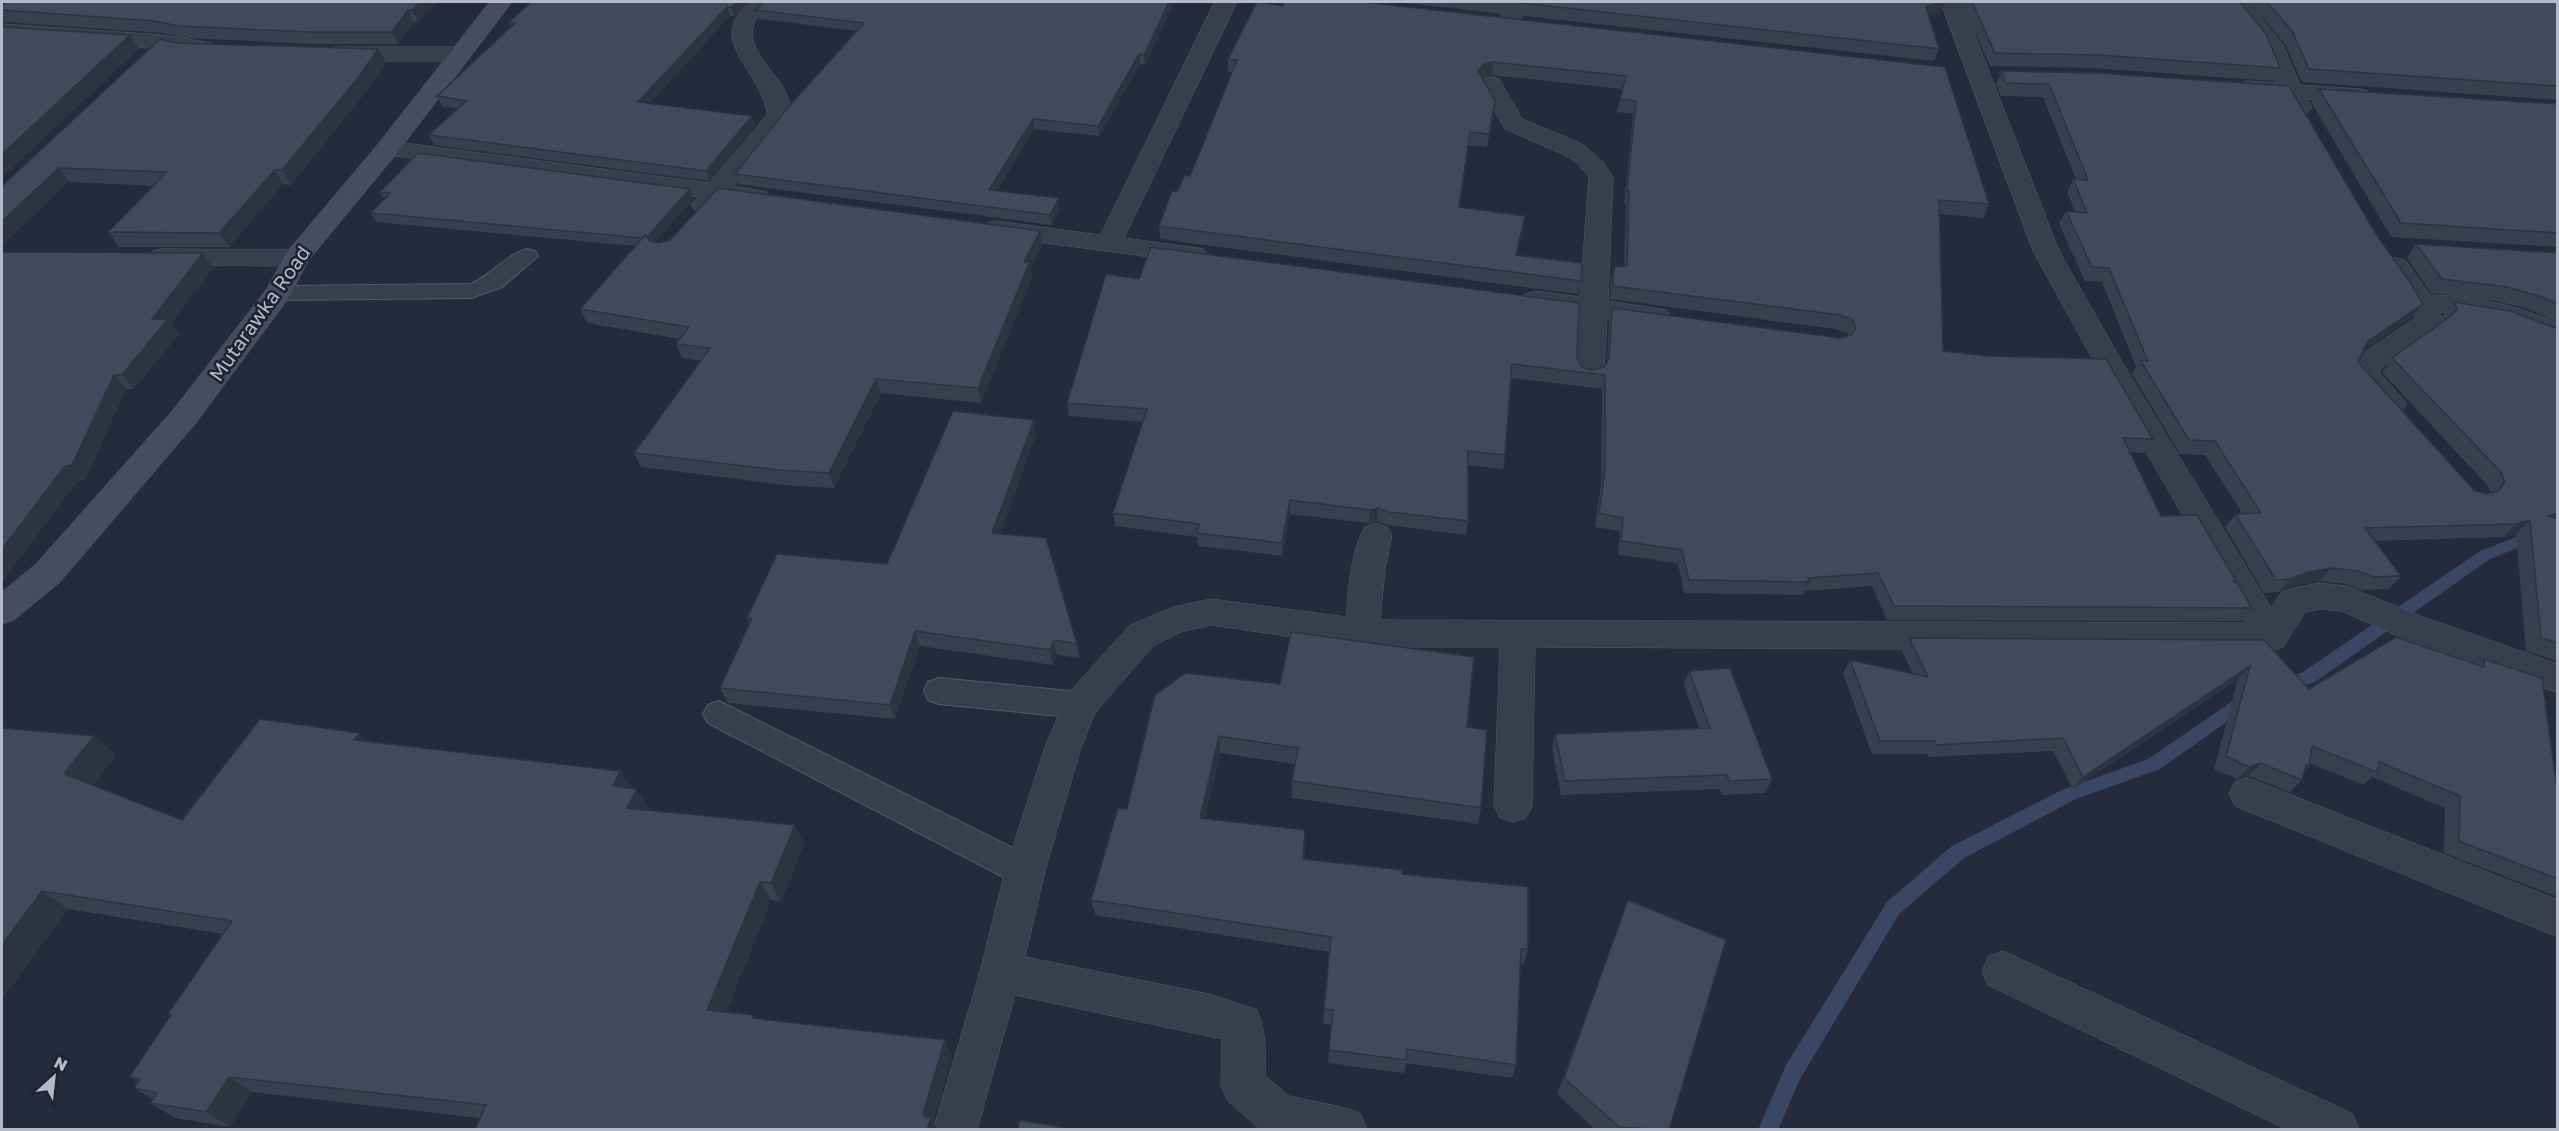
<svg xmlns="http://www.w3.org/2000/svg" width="2559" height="1131" viewBox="0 0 2559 1131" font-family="'Golos Text',sans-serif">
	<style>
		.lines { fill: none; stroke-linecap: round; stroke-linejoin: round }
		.stream { fill: #3b4665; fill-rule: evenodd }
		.lane-casing { stroke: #545968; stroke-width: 2 }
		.street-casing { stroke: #545968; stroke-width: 1 }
		.secondary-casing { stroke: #545968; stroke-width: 1 }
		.lane { fill: #393e4d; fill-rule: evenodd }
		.street { fill: #393e4d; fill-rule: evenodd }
		.secondary { fill: #474c60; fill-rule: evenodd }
		.wall { fill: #383f4f }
		.shaded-wall { fill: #2e3340 }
		.building { fill: #41495c; stroke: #2e3340; stroke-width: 1.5 }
		.labels { text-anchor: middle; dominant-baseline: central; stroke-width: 5; stroke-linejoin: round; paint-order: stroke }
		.street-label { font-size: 20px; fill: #b5b9c8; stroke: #1e2332 }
	</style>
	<rect width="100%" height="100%" fill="#252b3d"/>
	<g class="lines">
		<g class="stream">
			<path d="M2558 521V532L2490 559 2315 682 2283 693 2277 691 2275 686 2277 681 2303 672 2480 551Z"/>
			<path d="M2246 692 2252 694 2254 699 2252 704 2160 769 2076 799 1964 858 1899 914 1800 1079 1778 1130H1758L1786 1065 1887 902 1952 846 2064 789 2148 759Z"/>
		</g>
		<defs>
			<g id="lane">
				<path d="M527 249 535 251 538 256 502 287 471 298 278 300 270 298 266 293 270 288 278 286 471 284C491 275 509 253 527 249Z"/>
				<path d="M939 678 1080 692 1091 696 1095 705 1091 714 1080 718 939 704 928 700 924 691 928 682Z"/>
				<path d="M719 701 1037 860 1042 871 1037 882 1025 886 1013 882 708 723 703 714 708 705Z"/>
			</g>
			<g id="street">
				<path d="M2 2H15L12 7 2 9Z"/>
				<path d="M750 2H773C768 9 757 14 754 23 745 47 773 70 784 89 789 98 790 106 791 116L733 186 767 192 771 197 767 202 758 205 722 200C713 210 709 214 695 210L691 205 698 197 388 155 379 153 376 148 379 143 388 141 709 183 767 115C764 71 702 41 750 2Z"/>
				<path d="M1215 2H1237L1124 238 1204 249 1208 255 1204 261 1195 263 987 235 983 229 987 223 996 221 1100 235Z"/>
				<path d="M1504 2H1526L1519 25 1511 27 1503 25 1500 20Z"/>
				<path d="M1941 2H1962L2059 251 2125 367 2271 608 2282 592 2294 588 2320 583 2346 586 2426 618 2558 664V693L2402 638 2342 611 2320 609 2305 612 2283 647 2271 651 1535 647 1532 806 1526 818 1513 822 1500 818 1494 806 1500 647H1361L1211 625 1181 632 1153 646 1095 713 1081 747 1045 871 1025 957 1209 994 1257 1010C1266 1032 1266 1053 1265 1076L1289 1096 1345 1108 1361 1114 1367 1130H1261L1228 1101 1221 1086 1222 1039 1015 995 977 1130H933L980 972 1005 871 1045 747 1067 695 1129 626 1173 607 1211 599 1346 617C1349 588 1350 553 1365 527L1376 523 1387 527 1392 535 1385 569 1380 620 2245 623 2097 367 2033 251Z"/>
				<path d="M2227 2H2248L2283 45 2300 85 2360 89 2368 91 2372 96 2368 101 2360 103 2307 99 2312 107 2308 112 2300 114 2292 112 2283 98 2239 93 2235 88 2239 83 2247 81 2276 83 2261 46Z"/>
				<path d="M2 24 163 35 211 43 214 48 211 53 185 54 163 49 2 38Z"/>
				<path d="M335 47H461L469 49 472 54 469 59 461 61H335L327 59 324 54 327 49Z"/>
				<path d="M1491 77 1499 79 1522 119 1582 144 1602 161 1613 177 1608 301 1666 310 1670 316 1666 322 1656 325 1607 318 1604 371 1600 378 1590 381 1580 378 1576 371 1579 315 1525 306 1521 300 1525 294 1535 291 1580 297 1589 177 1576 162 1565 155 1505 129 1479 84 1483 79Z"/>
				<path d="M162 249 296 250 305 252 309 258 305 264 296 266 162 265 153 263 149 257 153 251Z"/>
				<path d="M2396 258 2405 260 2430 295C2473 296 2518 305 2558 324V345L2499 322 2439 312 2444 321 2440 327 2381 368 2379 372 2407 404 2402 411 2392 414 2382 411 2349 374 2359 356 2415 318 2400 291 2383 266 2387 260Z"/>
				<path d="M2248 778 2558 900V937L2235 806 2229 794 2235 782Z"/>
				<path d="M2003 951 2353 1114 2359 1130H2288L1988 985 1982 971 1988 957Z"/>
			</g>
			<path id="secondary" d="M490 2H512L397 153 308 261 288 299 195 424 60 582 14 620 2 624V592L36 564 173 410 266 290 287 252 379 143Z"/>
		</defs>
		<use href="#lane" class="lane-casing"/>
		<use href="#street" class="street-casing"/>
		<use href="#secondary" class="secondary-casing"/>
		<use href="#lane" class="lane"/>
		<use href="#street" class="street"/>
		<use href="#secondary" class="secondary"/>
	</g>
	<g class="wall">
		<path d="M7 2H439L436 5 429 9 418 22H413L398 44H317L185 38 163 33 4 22 2 18V5Z"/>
		<path d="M531 2H748L734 16H730L649 103 752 116 755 125 709 181 434 145 429 135 458 109 442 106 437 96 511 26 509 22Z"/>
		<path d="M1397 2H1945L1941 12 1929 16 1939 49 1934 61Z"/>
		<path d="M1962 2H2240L2280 68 2273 81 2092 68 1990 66Z"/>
		<path d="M2249 2H2558V100L2302 82 2285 44Z"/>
		<path d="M1173 5 1145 64H1140L1099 136 1034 129 997 191 1060 208 1052 225 738 184 735 174 856 31 759 19 756 10Z"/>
		<path d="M1283 6 1945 67 1989 204 1983 218 1940 214 1943 351 2153 439 2144 453 2130 452 2161 516 2236 581 2235 582 2252 608 2241 621 1887 620 1872 586 1805 591 1803 595 1684 593 1678 563 1618 555 1620 531 1595 527 1601 483 1602 389 1511 378 1505 455 1503 469 1468 465V521L1466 535 1388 525 1377 521 1369 523 1290 514 1282 556 1198 546 1197 537 1115 526 1113 513 1143 422 1069 416 1067 403 1577 357 1582 367 1592 370 1604 367 1607 362 1609 322 1612 308 1840 338 1848 335 1847 333 1835 329 1610 299 1611 280 1614 267 1624 266 1626 204H1624L1633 114 1617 112 1622 89 1492 75 1482 77 1495 101 1494 114 1487 147 1468 145 1460 207 1525 216 1517 255 1581 281 1578 294 1160 239 1159 226 1177 192 1190 176 1232 72H1228V59Z"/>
		<path d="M176 43 386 63 365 93 291 185 283 184 229 247H119L108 232 154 186 69 182 2 186Z"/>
		<path d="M2002 71 2098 73 2412 317 2363 350 2358 362 2474 490 2486 494 2491 493 2487 485 2382 372 2392 358 2445 320 2443 315 2454 302 2558 329V661L2526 651 2516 534 2503 537 2375 541 2401 576 2389 589 2362 590 2346 584 2320 581 2293 586 2279 592 2264 593 2225 527 2235 514 2242 513 2205 455 2180 454 2132 374 2136 367 2102 282 2085 281 2059 224 2066 211 2075 212 2067 192 2073 179H2076L2043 97 2001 96 1996 84Z"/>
		<path d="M2319 89 2558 104V247L2391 237 2311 102Z"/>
		<path d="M690 189 693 199 655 242 659 243 1042 245 1030 268 1032 277 981 403 881 393 834 488 784 485 641 467 634 453 701 361 682 358 676 344 680 339 587 323 580 309 635 246 376 222 371 213 384 199 380 192Z"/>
		<path d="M2416 244 2558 253V323L2528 309 2496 301 2431 293 2407 258Z"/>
		<path d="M2 252 203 253 213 268 171 323 179 334 134 389H126L85 480 78 481Z"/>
		<path d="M1034 420 1036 435 1000 534 1077 644 1080 658 1057 655 1053 665 920 646 895 719 728 703 720 688 749 623 747 618 887 564Z"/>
		<path d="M1909 638 2264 640 2309 689 2478 665 2484 659 2558 796V897L2444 853 2445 808 2372 777 2364 785 2309 763V766L2305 770 2302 780 2290 792 2249 776 2237 779 2214 769 2238 679 2073 789 2053 751 1928 757 1927 754H1872L1843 673 1850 660 1913 674 1902 651Z"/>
		<path d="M1689 671 1772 779 1765 793 1722 795 1720 789 1561 795 1552 748 1555 734 1699 728 1684 685Z"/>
		<path d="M1155 695 1467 727 1481 808 1478 824 1292 798V781L1295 764 1220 753 1205 818 1305 846 1304 859 1402 874 1528 949 1524 964H1520L1516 1065 1512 1078 1406 1063 1404 1073 1328 1063 1331 1025 1323 1024 1330 952 1095 915 1091 900 1127 809Z"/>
		<path d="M2 728 94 736 116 755 93 786 182 820 367 741 620 771 632 788 649 808 648 810 795 825 804 844 781 902 771 900 726 1012 753 1015 756 1019 945 1040 952 1057 933 1122 937 1130H475L480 1118 252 1092 230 1127 175 1118 150 1103 152 1099 134 1088 138 1082 129 1077 170 1017 167 1015 223 934 68 909 2 999Z"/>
		<path d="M1628 900 1669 1130H1596L1557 1094Z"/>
	</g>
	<g class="shaded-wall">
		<path d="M420 2H439L436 5 429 9 418 22 412 10Z"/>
		<path d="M737 2H748L734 16 731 7Z"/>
		<path d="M1169 2H1172L1173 5 1145 64 1144 55Z"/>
		<path d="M1940 2H1945L1941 12 1921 19 1926 7Z"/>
		<path d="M727 7 730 16 642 112 638 102Z"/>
		<path d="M408 10 413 22 398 44 392 32Z"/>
		<path d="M130 35 139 49 2 178V154Z"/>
		<path d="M378 49 386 63 365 93 291 185 282 170Z"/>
		<path d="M1139 54 1140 64 1099 136 1098 126Z"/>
		<path d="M1493 62 1492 75 1482 77 1477 84 1478 71 1484 64Z"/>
		<path d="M1495 101 1494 114 1487 147 1489 134Z"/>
		<path d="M752 116 755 125 709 181 706 171Z"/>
		<path d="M1033 119 1034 129 991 200 989 190Z"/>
		<path d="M59 168 69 182 2 246V221Z"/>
		<path d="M275 170 283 184 229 247 219 233Z"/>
		<path d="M690 189 693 199 650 247 646 238Z"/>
		<path d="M1059 198 1060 208 1052 225 1050 215Z"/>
		<path d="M1525 216 1523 229 1514 268 1516 255Z"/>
		<path d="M1040 231 1042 245 1030 268 1032 277 981 403 978 388 1024 262Z"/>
		<path d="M203 253 213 268 171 323 179 334 134 389 122 375 152 319Z"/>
		<path d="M2423 304 2412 317 2358 354 2368 341Z"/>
		<path d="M114 375 126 389 85 480 78 481 2 582V549L65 466Z"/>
		<path d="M876 379 881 393 834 488 829 473Z"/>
		<path d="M1034 420 1036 435 995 548 992 533Z"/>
		<path d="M1290 500V514L1282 556V543Z"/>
		<path d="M1378 508 1377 521 1369 523 1370 510Z"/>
		<path d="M2558 513V523L2548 516Z"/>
		<path d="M2530 520 2516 534 2503 537 2516 524Z"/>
		<path d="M2331 568 2320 581 2293 586 2279 592 2290 579 2305 573Z"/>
		<path d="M915 631 920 646 895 719 890 705Z"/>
		<path d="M1054 640 1057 655 1053 665 1050 650Z"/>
		<path d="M2250 666 2238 679 2073 789 2083 777Z"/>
		<path d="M360 733 377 752 354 740Z"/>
		<path d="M94 736 116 755 87 794 64 774Z"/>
		<path d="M1219 736 1220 753 1201 834 1200 818Z"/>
		<path d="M2261 763 2249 776 2237 779 2249 767Z"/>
		<path d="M620 771 633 790 613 786Z"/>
		<path d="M637 789 649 808 640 827 627 808Z"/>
		<path d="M795 825 804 844 781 902 771 883Z"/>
		<path d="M760 882 771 900 720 1026 707 1010Z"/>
		<path d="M42 891 68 909 2 999V945Z"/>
		<path d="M945 1040 952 1057 933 1122 937 1130H927L923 1114Z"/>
		<path d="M229 1077 252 1092 230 1127 206 1112Z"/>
	</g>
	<g class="building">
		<path d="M7 2H420L412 10H408L392 32H310L178 26 155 21 2 10V5Z"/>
		<path d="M531 2H737L731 7H727L638 102 752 116 706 171 429 135 466 101 437 96 515 23 509 22Z"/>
		<path d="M764 2H1169L1144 55 1139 54 1098 126 1033 119 989 190 1059 198 1050 215 735 174 790 105 864 23 756 10Z"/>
		<path d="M1257 2 1283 6 1284 2H1363L1945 67 1989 204 1939 200 1943 351 1988 356 2106 359 2153 439 2123 438 2161 516 2197 515 2236 581H2232L2237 583 2252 608 1894 606 1878 573 1808 578 1809 582 1689 580 1682 550 1621 541 1623 518 1599 513 1605 469V375L1512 364 1505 455 1468 451V521L1389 512 1378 508 1370 510 1290 500 1282 543 1197 533 1199 524 1113 513 1147 409 1067 403 1106 274 1139 279 1151 247 1579 303 1577 357 1582 367 1592 370 1604 367 1609 359 1612 308 1840 338 1851 335 1856 328 1852 319 1840 315 1613 286 1614 267 1627 266 1629 191H1627L1636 101 1620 99 1626 76 1493 62 1484 64 1478 71 1495 101 1489 134 1470 132 1459 207 1525 216 1516 255 1582 263 1581 281 1159 226 1172 191 1177 192 1185 175 1190 176 1237 60 1228 59Z"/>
		<path d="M1512 2H1940L1926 7 1939 49Z"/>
		<path d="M1972 2H2240L2266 34 2280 68 2098 55 1995 53Z"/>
		<path d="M2267 2H2558V86L2309 69 2292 31Z"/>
		<path d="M2 27 130 35 2 154Z"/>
		<path d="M160 39 176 43 378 49 357 79 282 170H275L219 233 108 232 167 172 59 168 2 221V186Z"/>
		<path d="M2002 71 2098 73 2289 86 2376 234 2408 279 2423 304 2368 341 2358 362 2474 490 2486 494 2498 491 2505 482 2500 471 2392 358 2452 315 2457 309 2454 302 2510 311 2558 329V513L2548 516 2558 519V643L2541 638 2530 520 2516 524 2365 528 2401 576 2374 577 2358 571 2331 568 2305 573 2290 579 2276 580 2235 514 2261 513 2215 441 2189 440 2140 360 2148 361 2109 268 2092 267 2066 211 2087 213 2073 179 2088 180 2049 84 2006 83Z"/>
		<path d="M2319 89 2558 104V233L2401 223Z"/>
		<path d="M418 153 690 189 647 237 645 235 642 238 371 213 390 193 380 192Z"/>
		<path d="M718 188 1040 231 1024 262 1029 263 978 388 876 379 829 473 778 470 634 453 710 348 676 344 689 327 580 309 645 235 650 241 659 243 670 240Z"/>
		<path d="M2416 244 2558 253V304L2539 296 2507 287 2442 279Z"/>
		<path d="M2 252 203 253 152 319H168L122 375H114L72 465 65 466 2 549Z"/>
		<path d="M953 411 1034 420 992 533 1046 538 1077 644 1054 640 1050 650 915 631 890 705 720 688 752 618H747L777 554 887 564Z"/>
		<path d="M1291 632 1474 657 1467 727 1487 730 1481 808 1292 781 1298 748 1219 736 1200 818 1305 830 1303 859 1402 870V874L1528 887V949H1521L1516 1065 1407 1049 1406 1060 1329 1050 1333 1010 1324 1009 1331 937 1091 900 1118 808 1127 809 1155 695 1186 673 1280 684Z"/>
		<path d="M2396 637 2484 667V659L2542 678 2558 796V879L2459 841 2460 796 2379 762 2377 772 2312 746 2309 766 2306 765 2302 780 2261 763 2249 767 2226 756 2250 666 2083 777 2063 738 1936 745 1935 741H1880L1850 660 1928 677 1909 638 2264 640 2309 689Z"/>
		<path d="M1730 668 1772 779 1729 781 1727 775 1565 781 1555 734 1710 728 1689 671Z"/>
		<path d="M260 719 360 733 354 740 620 771 613 786 637 789 627 808 795 825 771 883 760 882 707 1010 753 1015 752 1018 945 1040 923 1114 925 1117H931L927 1130H475L486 1105 229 1077 206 1112 150 1103 157 1093 134 1088 140 1079 129 1077 171 1015H167L232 921 42 891 2 945V728L94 736 64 774 182 820Z"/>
		<path d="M1628 900 1726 940 1669 1130 1619 1127 1564 1078Z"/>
		<path d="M1020 1120 1076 1130H1017Z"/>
	</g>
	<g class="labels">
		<g class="street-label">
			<text transform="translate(259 313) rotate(-55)">Mutarawka Road</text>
		</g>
	</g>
	<rect width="2559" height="1131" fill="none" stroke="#b5b9c8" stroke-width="6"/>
	<g transform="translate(54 1077) rotate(27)" stroke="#1e2332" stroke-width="4.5" paint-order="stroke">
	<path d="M0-4.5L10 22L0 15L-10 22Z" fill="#b5b9c8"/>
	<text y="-9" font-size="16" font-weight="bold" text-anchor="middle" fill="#b5b9c8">N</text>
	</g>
</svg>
